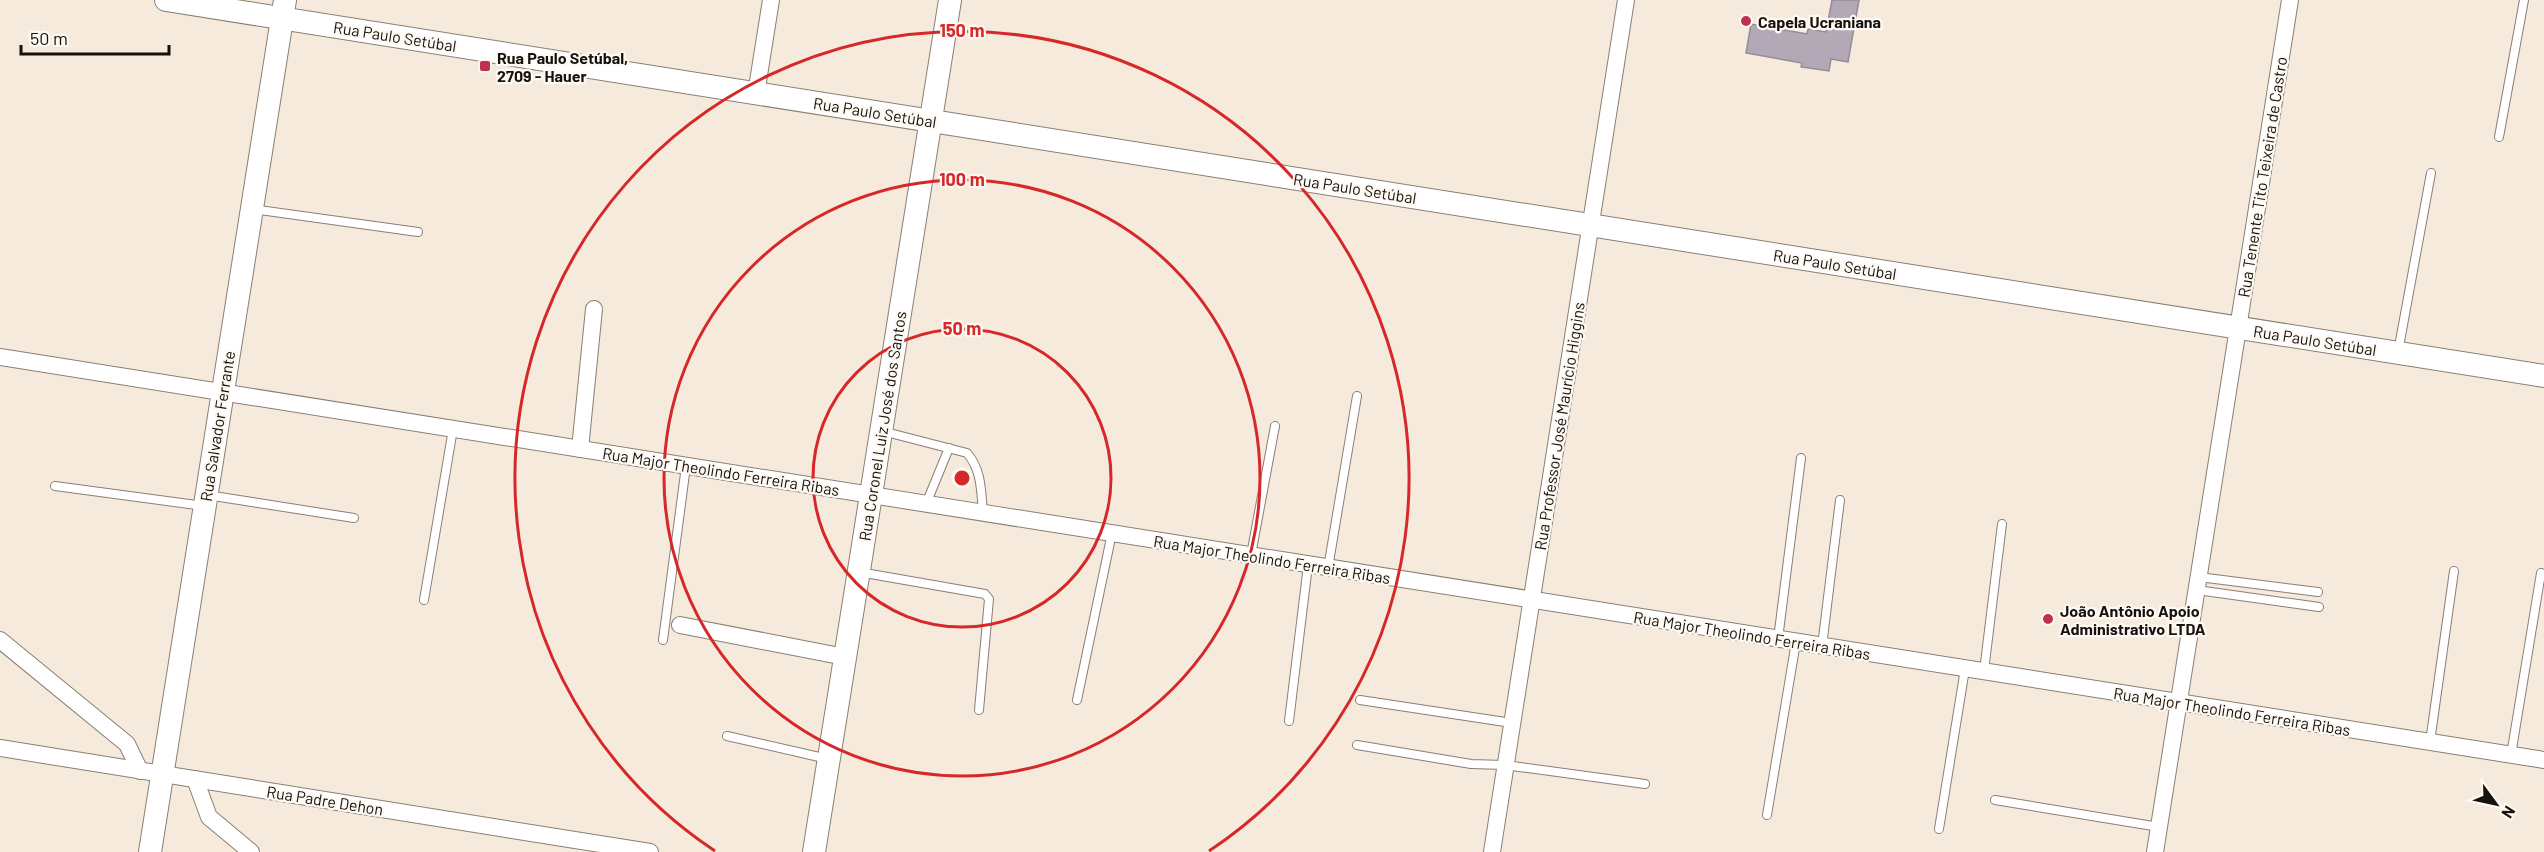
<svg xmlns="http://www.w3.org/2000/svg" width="2544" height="852" viewBox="0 0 2544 852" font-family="Barlow,sans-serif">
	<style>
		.building { fill: #b3a9b6; stroke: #958b98; stroke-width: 1.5 }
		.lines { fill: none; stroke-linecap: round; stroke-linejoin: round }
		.lane-casing { stroke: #8a7f73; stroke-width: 10 }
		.street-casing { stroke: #8a7f73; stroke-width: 18 }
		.secondary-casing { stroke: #8a7f73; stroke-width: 24 }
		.lane { stroke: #fff; stroke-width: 8 }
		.street { stroke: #fff; stroke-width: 16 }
		.secondary { stroke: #fff; stroke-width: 22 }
		.ring { fill: none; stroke: #d62828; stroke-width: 3 }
		.poi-dot { fill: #c03051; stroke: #fef9f3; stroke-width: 2 }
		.labels { text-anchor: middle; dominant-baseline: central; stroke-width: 4.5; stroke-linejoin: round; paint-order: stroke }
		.poi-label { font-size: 16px; font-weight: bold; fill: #15110c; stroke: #fef9f3; text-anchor: start }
		.street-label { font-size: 16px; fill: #15110c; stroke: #fef9f3 }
		.centre { fill: #d62828; stroke: #fef9f3; stroke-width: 3 }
		.ring-label { font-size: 18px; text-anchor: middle; font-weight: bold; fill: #d62828; stroke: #fef9f3; stroke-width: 4.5; stroke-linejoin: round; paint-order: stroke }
	</style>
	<rect width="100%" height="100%" fill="#f6eadd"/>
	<path class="building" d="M1832 0H1859L1848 62 1831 59 1829 71 1801 67 1802 63 1746 53 1751 24 1807 34 1808 29 1826 32Z"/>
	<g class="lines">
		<defs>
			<g id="lane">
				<path d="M2499 137 2524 0"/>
				<path d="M252 209 418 232"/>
				<path d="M2398 352 2431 173"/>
				<path d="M882 431 967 453C982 470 981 492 983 513"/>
				<path d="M55 486 204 506"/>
				<path d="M207 495 354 518"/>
				<path d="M926 504 949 448"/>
				<path d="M1251 555 1275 426"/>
				<path d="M1328 568 1357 396"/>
				<path d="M859 572 985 594 989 599 979 710"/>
				<path d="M2199 577 2318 592"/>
				<path d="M2197 590 2319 607"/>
				<path d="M424 600 453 429"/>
				<path d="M1778 639 1801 458"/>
				<path d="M663 640 686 466"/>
				<path d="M1822 646 1840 500"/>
				<path d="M1984 671 2002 524"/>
				<path d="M1077 700 1112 533"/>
				<path d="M1360 700 1512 723"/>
				<path d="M1289 721 1308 565"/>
				<path d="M727 736 828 759"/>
				<path d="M2430 742 2454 571"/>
				<path d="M1357 745 1471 764 1505 765 1645 784"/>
				<path d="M2511 755 2541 573"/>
				<path d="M1995 800 2159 827"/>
				<path d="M1767 815 1796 642"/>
				<path d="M1939 829 1965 669"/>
			</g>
			<g id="street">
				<path d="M756 94 771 0"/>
				<path d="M0 357 2544 760"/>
				<path d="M580 449 594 309"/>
				<path d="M680 625 845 657"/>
				<path d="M0 640 127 744 140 771"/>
				<path d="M0 748 650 852"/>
				<path d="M195 779 209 817 251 852"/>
				<path d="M1492 852 1626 0"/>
				<path d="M2155 852 2290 0"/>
			</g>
			<g id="secondary">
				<path d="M166 0 2544 376"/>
				<path d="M150 852 285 0"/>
				<path d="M814 852 950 0"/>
			</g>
		</defs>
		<use href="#lane" class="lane-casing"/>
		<use href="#street" class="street-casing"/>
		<use href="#secondary" class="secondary-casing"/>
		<use href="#lane" class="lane"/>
		<use href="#street" class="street"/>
		<use href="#secondary" class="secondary"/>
	</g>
	<g class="ring">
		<circle cx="962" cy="478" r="149"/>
		<circle cx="962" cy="478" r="298"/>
		<path d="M715 851A447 447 0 1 1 1209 851"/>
	</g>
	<g class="poi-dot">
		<circle cx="1746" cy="21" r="6"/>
		<rect x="479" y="60" width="12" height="12" rx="3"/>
		<circle cx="2048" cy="619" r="6"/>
	</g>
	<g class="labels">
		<g class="poi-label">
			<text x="1758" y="21">Capela Ucraniana</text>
			<text x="497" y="57">Rua Paulo Setúbal,<tspan x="497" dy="18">2709 - Hauer</tspan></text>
			<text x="2060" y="610">João Antônio Apoio<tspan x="2060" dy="18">Administrativo LTDA</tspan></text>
		</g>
		<g class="street-label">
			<text transform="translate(395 36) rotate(9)">Rua Paulo Setúbal</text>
			<text transform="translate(875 112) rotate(9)">Rua Paulo Setúbal</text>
			<text transform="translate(2262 177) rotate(-81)">Rua Tenente Tito Teixeira de Castro</text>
			<text transform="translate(1355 188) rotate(9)">Rua Paulo Setúbal</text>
			<text transform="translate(1835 264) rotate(9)">Rua Paulo Setúbal</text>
			<text transform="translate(2315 340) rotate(9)">Rua Paulo Setúbal</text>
			<text transform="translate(217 426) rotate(-81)">Rua Salvador Ferrante</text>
			<text transform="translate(882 426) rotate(-81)">Rua Coronel Luiz José dos Santos</text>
			<text transform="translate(1559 426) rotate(-81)">Rua Professor José Maurício Higgins</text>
			<text transform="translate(721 471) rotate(9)">Rua Major Theolindo Ferreira Ribas</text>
			<text transform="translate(1272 559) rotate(9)">Rua Major Theolindo Ferreira Ribas</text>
			<text transform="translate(1752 635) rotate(9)">Rua Major Theolindo Ferreira Ribas</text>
			<text transform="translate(2232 711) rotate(9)">Rua Major Theolindo Ferreira Ribas</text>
			<text transform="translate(325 800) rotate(9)">Rua Padre Dehon</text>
		</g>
	</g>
	<circle cx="962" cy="478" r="9" class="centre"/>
	<g class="ring-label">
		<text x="962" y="37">150 m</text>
		<text x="962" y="186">100 m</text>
		<text x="962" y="335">50 m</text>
	</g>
	<g transform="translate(2496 804) rotate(123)" stroke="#fef9f3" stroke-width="4.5" paint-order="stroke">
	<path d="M0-4.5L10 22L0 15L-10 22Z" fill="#15110c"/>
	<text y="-9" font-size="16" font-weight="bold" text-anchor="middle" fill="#15110c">N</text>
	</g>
	<path d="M21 45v9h148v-9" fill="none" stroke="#15110c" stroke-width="3"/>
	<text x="30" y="45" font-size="18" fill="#15110c" stroke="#fef9f3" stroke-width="4.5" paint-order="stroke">50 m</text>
</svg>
